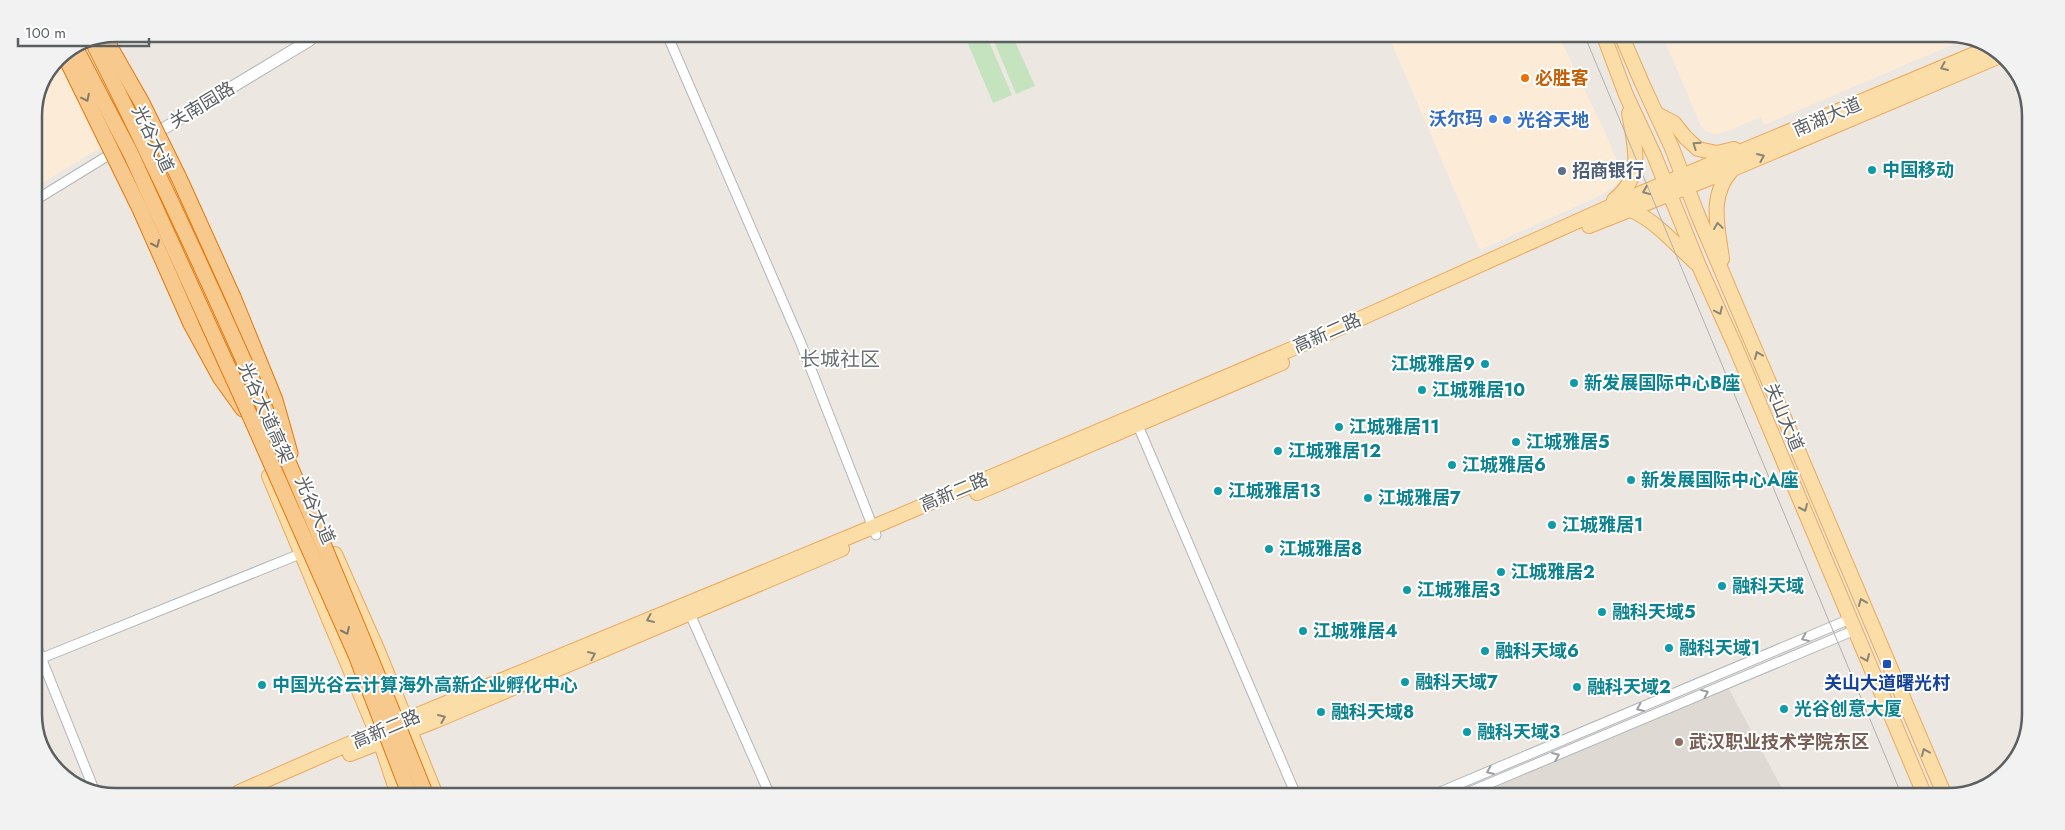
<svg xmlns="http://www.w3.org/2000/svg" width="2065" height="830" viewBox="0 0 2065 830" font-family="Jost,'Noto Sans SC',sans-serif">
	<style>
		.commercial { fill: #fcecd7 }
		.education { fill: #dfd9d3 }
		.pitch { fill: #c5e3bf }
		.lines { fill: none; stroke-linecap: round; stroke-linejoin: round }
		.street-casing { stroke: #b2b6b9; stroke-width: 11 }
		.secondary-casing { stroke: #b1b6b9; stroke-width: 13 }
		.primary-casing { stroke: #eba85c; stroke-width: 16 }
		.highway-casing { stroke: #e4770a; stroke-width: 17 }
		.street { stroke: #fff; stroke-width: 9 }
		.secondary { stroke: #fff; stroke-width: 11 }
		.primary { stroke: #fbdea7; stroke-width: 14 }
		.highway { stroke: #f8c98d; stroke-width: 15 }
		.tram { stroke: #b0b1b2; stroke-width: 1 }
		.highway-bridge-casing { stroke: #e4770a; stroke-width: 17; stroke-linecap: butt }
		.highway-bridge { stroke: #f8c98d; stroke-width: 15 }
		.oneway { stroke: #8a8577 }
		.oneway2 { stroke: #827a6d }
		.oneway3 { stroke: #9c9fa1 }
		.food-dot { fill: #e8710a; stroke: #fff; stroke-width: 2 }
		.shop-dot { fill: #3f7fe0; stroke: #fff; stroke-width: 2 }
		.culture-dot { fill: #0f9aa8; stroke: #fff; stroke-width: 2 }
		.service-dot { fill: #5c6f8a; stroke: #fff; stroke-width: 2 }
		.transit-dot { fill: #1a4fb4; stroke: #fff; stroke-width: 2 }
		.education-dot { fill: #8d6e63; stroke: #fff; stroke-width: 2 }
		.labels { text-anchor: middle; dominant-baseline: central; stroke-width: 4; stroke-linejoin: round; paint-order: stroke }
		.food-label { font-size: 18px; font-weight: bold; fill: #c56008; stroke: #fff; text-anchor: start }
		.street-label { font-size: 18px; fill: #5a5f62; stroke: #fff }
		.shop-label { font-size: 18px; font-weight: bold; fill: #366cbe; stroke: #fff; text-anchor: end }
		.culture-label { font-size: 18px; font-weight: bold; fill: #0d838f; stroke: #fff; text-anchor: start }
		.service-label { font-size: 18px; font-weight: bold; fill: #4e5e75; stroke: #fff; text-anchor: start }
		.transit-label { font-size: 18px; font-weight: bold; fill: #164399; stroke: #fff }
		.education-label { font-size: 18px; font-weight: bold; fill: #785e54; stroke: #fff; text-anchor: start }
		.quarter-label { font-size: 20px; fill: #6b7174; stroke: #fff }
		.rim { fill: none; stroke: #5a5f62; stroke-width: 2.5 }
	</style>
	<rect width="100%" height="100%" fill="#ece8e1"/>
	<g class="commercial">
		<path d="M1968 38 1764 125 1761 117 1722 133 1713 134 1705 131 1701 126 1664 39Z"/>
		<path d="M1390 39H1560L1604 130 1621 170V179L1617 184 1601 195 1480 250Z"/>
		<path d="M58 58 118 137 34 188V112Z"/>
	</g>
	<path class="education" d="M1729 689 1786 796 1474 795Z"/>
	<g class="pitch">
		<path d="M966 39H988L1012 95 993 103Z"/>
		<path d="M993 39H1014L1035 86 1016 94Z"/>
	</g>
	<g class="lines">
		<defs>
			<g id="street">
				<path d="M669 39 800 341 876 535"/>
				<path d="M34 201 130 142"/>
				<path d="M1136 421 1296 795"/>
				<path d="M690 614 769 793"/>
				<path d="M34 640 95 792"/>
				<path d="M42 658 300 554"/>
				<path d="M1433 795 1850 619"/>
				<path d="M1462 795 1855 630"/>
			</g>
			<path id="secondary" d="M134 140 153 135 310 40"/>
			<g id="primary">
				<path d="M1605 39 1626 95 1654 155 1699 266 1735 346 1925 796"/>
				<path d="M1623 39 1642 83 1672 148 1697 213 1945 796"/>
				<path d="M1657 114 1674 123 1686 138 1698 149 1717 153 1734 149"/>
				<path d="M1614 200C1645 175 1635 148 1629 113"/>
				<path d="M1631 210C1656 221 1675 244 1696 263"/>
				<path d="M1589 226 1733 169 2000 56"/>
				<path d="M1722 259C1718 227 1708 196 1732 170"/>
				<path d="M269 476 380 741 397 792"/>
				<path d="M977 493 1282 363"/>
				<path d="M335 554 378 651 435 793"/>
				<path d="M350 754 435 721 842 549"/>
				<path d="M239 792 376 732 873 527 1308 342 1627 199 1989 48"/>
			</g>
			<g id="highway">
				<path d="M233 297 275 400 290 453"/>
				<path d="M191 324 220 377 243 409"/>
			</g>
		</defs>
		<use href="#street" class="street-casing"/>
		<use href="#secondary" class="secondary-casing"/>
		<use href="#primary" class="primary-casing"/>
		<use href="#highway" class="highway-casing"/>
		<use href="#street" class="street"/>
		<use href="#secondary" class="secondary"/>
		<use href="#primary" class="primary"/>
		<use href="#highway" class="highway"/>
		<path class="tram" d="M1586 39 1902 796"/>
		<defs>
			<g id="highway-bridge">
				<path d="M92 40C216 285 323 538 425 793"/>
				<path d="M106 40 142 103 180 180 233 297"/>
				<path d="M75 47 131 154 243 400 356 655 409 793"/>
				<path d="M64 54 140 209 191 324"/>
			</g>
		</defs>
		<use href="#highway-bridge" class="highway-bridge-casing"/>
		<use href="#highway-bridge" class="highway-bridge"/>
	</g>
	<defs><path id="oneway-chevron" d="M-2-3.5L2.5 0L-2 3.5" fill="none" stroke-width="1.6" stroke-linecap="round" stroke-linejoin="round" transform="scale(1.25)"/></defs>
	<g class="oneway">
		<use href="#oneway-chevron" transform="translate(1944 67) rotate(157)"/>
		<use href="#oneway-chevron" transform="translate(1696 145) rotate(-146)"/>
		<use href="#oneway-chevron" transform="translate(1761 157) rotate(-23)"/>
		<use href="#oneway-chevron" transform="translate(1646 191) rotate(158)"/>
		<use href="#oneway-chevron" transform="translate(1718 226) rotate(-98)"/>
		<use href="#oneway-chevron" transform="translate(1719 311) rotate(65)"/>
		<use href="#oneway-chevron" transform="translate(1758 355) rotate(-113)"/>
		<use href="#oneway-chevron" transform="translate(1804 508) rotate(66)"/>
		<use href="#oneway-chevron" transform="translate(1862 602) rotate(-112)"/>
		<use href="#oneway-chevron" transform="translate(650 619) rotate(157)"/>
		<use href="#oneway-chevron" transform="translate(592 655) rotate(-23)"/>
		<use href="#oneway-chevron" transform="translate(1866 658) rotate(67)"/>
		<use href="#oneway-chevron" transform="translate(442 718) rotate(-23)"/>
		<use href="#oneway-chevron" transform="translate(1925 752) rotate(-113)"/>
	</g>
	<g class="oneway2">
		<use href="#oneway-chevron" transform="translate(86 98) rotate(64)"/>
		<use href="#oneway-chevron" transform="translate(156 244) rotate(66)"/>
		<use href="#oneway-chevron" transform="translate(346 631) rotate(66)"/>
	</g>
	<g class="oneway3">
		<use href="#oneway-chevron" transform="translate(1805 638) rotate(157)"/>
		<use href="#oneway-chevron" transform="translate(1705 693) rotate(-23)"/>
		<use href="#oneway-chevron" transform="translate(1640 708) rotate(157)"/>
		<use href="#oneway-chevron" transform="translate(1556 756) rotate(-23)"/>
		<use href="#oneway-chevron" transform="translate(1490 771) rotate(157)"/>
	</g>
	<circle class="food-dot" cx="1525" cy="78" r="5"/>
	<g class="shop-dot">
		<circle cx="1493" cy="119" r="5"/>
		<circle cx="1507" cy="120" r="5"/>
	</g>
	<g class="culture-dot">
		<circle cx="1872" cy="170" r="5"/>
		<circle cx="1485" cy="364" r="5"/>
		<circle cx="1574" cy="383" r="5"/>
		<circle cx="1422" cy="390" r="5"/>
		<circle cx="1339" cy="427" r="5"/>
		<circle cx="1516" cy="442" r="5"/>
		<circle cx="1278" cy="451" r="5"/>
		<circle cx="1452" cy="465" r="5"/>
		<circle cx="1631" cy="480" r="5"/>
		<circle cx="1218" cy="491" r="5"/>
		<circle cx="1368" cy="498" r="5"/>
		<circle cx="1552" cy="525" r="5"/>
		<circle cx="1269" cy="549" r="5"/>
		<circle cx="1501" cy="572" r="5"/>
		<circle cx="1722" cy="586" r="5"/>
		<circle cx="1407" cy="590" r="5"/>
		<circle cx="1602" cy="612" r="5"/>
		<circle cx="1303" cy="631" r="5"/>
		<circle cx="1669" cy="648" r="5"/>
		<circle cx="1485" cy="651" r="5"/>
		<circle cx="1405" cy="682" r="5"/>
		<circle cx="262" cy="685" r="5"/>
		<circle cx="1577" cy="687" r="5"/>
		<circle cx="1784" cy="709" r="5"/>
		<circle cx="1321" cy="712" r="5"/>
		<circle cx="1467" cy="732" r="5"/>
	</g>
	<circle class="service-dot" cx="1562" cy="171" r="5"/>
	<rect class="transit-dot" x="1882" y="659" width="10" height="10" rx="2.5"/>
	<circle class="education-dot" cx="1679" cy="742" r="5"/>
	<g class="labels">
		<g class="food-label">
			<text x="1535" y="78">必胜客</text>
		</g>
		<g class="street-label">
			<text transform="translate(202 105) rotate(-31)">关南园路</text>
			<text transform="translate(1827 117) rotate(-23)">南湖大道</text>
			<text transform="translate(153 139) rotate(64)">光谷大道</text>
			<text transform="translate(1327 333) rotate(-24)">高新二路</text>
			<text transform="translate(266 413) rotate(66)">光谷大道高架</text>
			<text transform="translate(1784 417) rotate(67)">关山大道</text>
			<text transform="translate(954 492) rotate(-23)">高新二路</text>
			<text transform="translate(315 510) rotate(66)">光谷大道</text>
			<text transform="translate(386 729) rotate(-23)">高新二路</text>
		</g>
		<g class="shop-label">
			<text x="1483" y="119">沃尔玛</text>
			<text x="1517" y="120" text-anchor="start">光谷天地</text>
		</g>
		<g class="culture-label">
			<text x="1882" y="170">中国移动</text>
			<text x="1475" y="364" text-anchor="end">江城雅居9</text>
			<text x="1584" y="383">新发展国际中心B座</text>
			<text x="1432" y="390">江城雅居10</text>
			<text x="1349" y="427">江城雅居11</text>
			<text x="1526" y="442">江城雅居5</text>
			<text x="1288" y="451">江城雅居12</text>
			<text x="1462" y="465">江城雅居6</text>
			<text x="1641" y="480">新发展国际中心A座</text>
			<text x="1228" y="491">江城雅居13</text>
			<text x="1378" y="498">江城雅居7</text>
			<text x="1562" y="525">江城雅居1</text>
			<text x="1279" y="549">江城雅居8</text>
			<text x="1511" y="572">江城雅居2</text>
			<text x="1732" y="586">融科天域</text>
			<text x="1417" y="590">江城雅居3</text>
			<text x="1612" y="612">融科天域5</text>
			<text x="1313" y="631">江城雅居4</text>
			<text x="1679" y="648">融科天域1</text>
			<text x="1495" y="651">融科天域6</text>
			<text x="1415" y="682">融科天域7</text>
			<text x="272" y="685">中国光谷云计算海外高新企业孵化中心</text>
			<text x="1587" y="687">融科天域2</text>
			<text x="1794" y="709">光谷创意大厦</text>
			<text x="1331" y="712">融科天域8</text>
			<text x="1477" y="732">融科天域3</text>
		</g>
		<g class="service-label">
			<text x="1572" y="171">招商银行</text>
		</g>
		<g class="transit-label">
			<text x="1887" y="683">关山大道曙光村</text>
		</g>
		<g class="education-label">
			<text x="1689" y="742">武汉职业技术学院东区</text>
		</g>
		<g class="quarter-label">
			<text x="840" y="359">长城社区</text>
		</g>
	</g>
	<path d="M0 0H2065V830H0ZM116 42H1948A74 74 0 0 1 2022 116V714A74 74 0 0 1 1948 788H116A74 74 0 0 1 42 714V116A74 74 0 0 1 116 42Z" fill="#f2f2f2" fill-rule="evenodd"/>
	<path class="rim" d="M116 42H1948A74 74 0 0 1 2022 116V714A74 74 0 0 1 1948 788H116A74 74 0 0 1 42 714V116A74 74 0 0 1 116 42Z"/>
	<path d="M18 38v8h131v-8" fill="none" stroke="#5a5f62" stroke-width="2.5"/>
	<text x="25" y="38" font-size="15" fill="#5a5f62" stroke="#ffffff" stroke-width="4" paint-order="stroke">100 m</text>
</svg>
